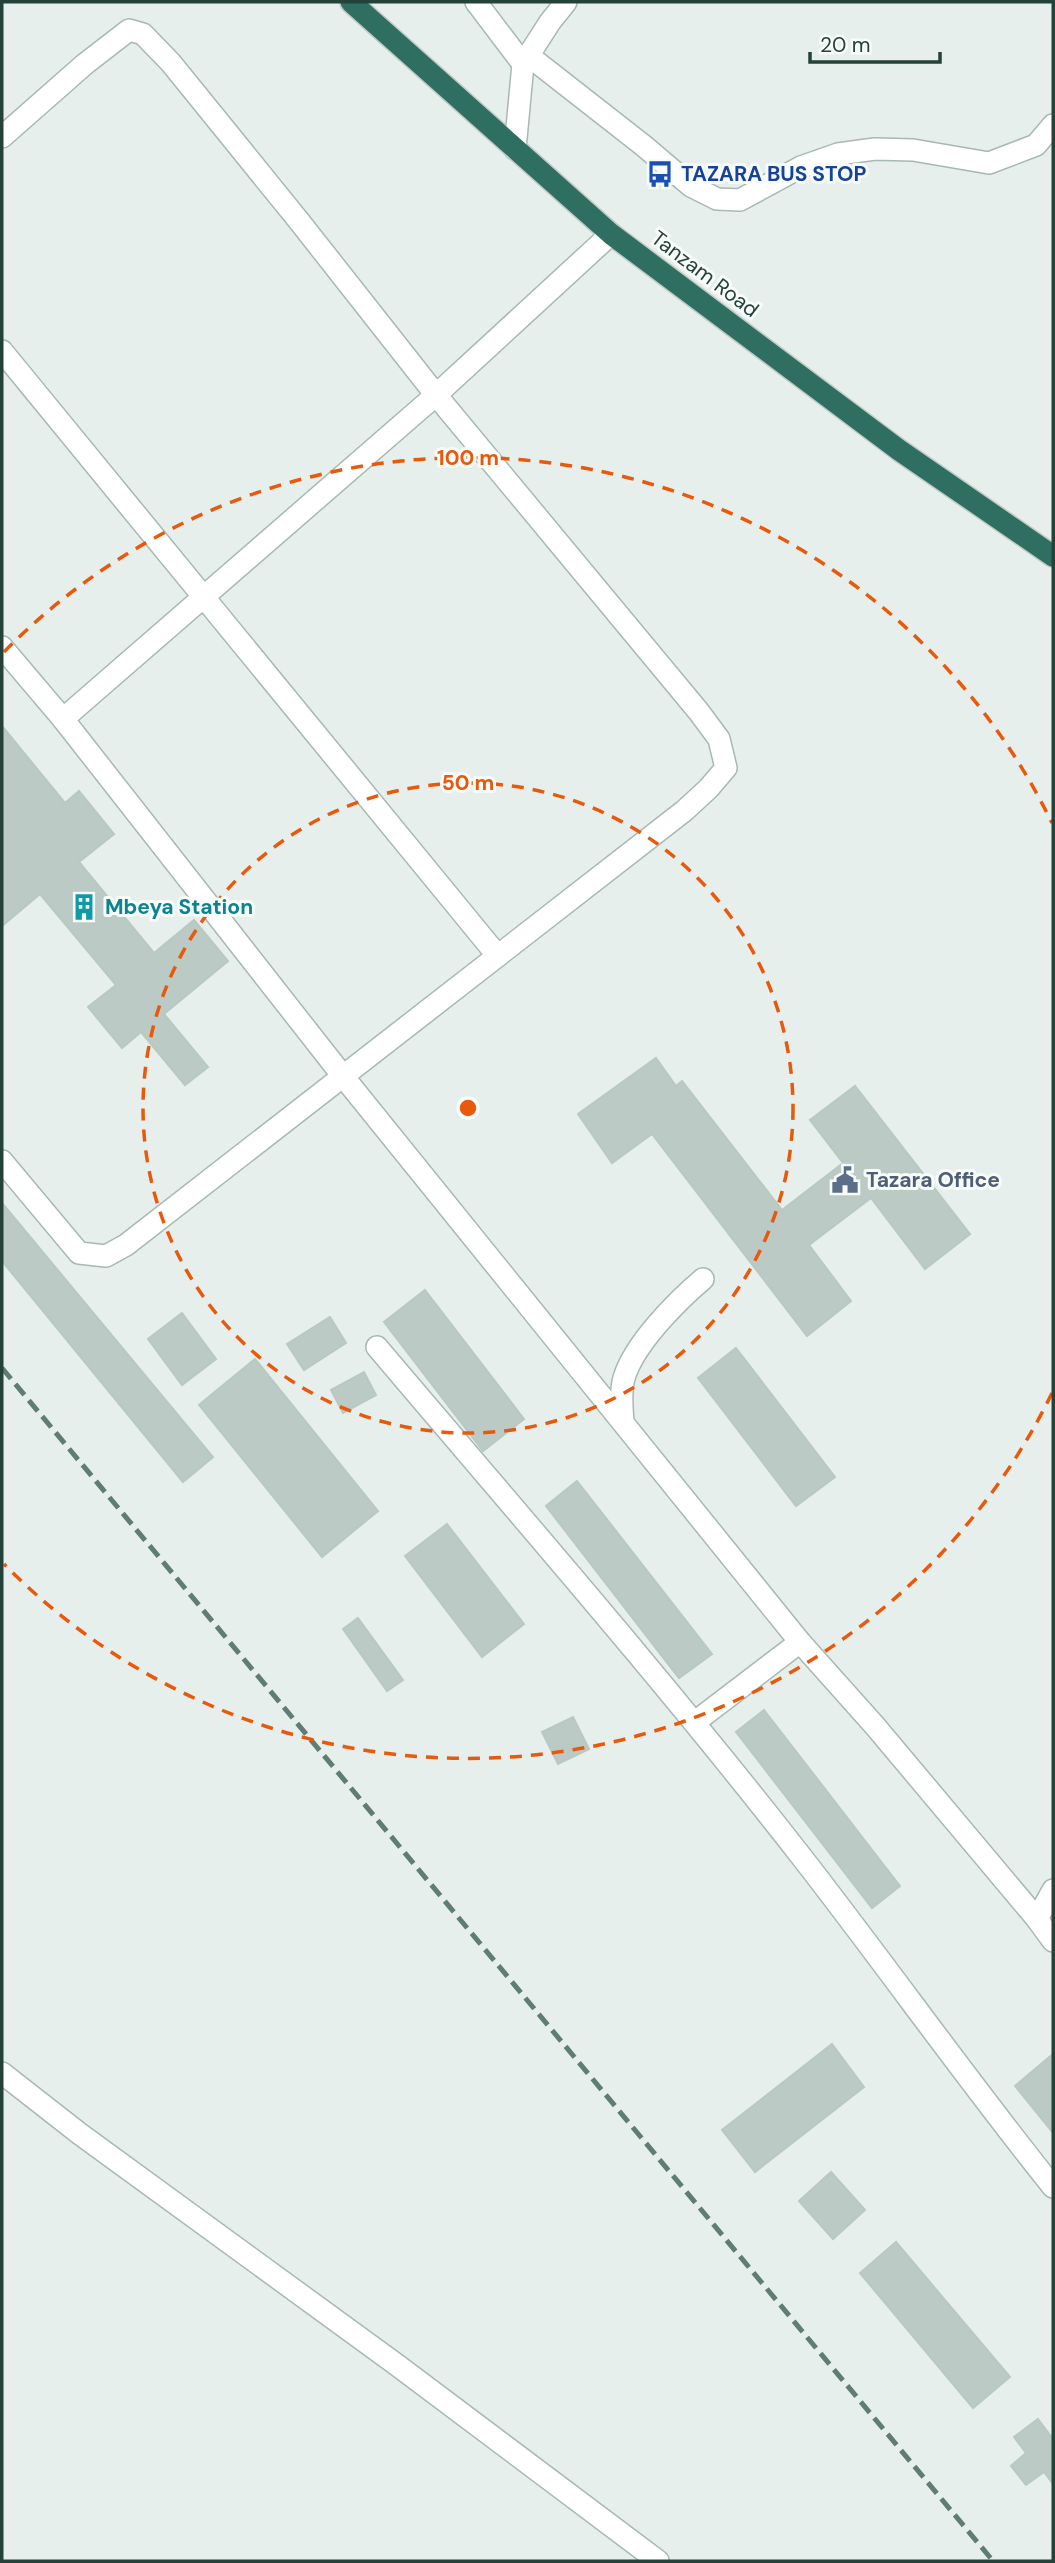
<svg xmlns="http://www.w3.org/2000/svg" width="1055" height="2563" viewBox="0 0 1055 2563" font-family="'DM Sans',sans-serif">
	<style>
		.building { fill: #bbcac4; stroke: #b8c9c2; stroke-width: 2 }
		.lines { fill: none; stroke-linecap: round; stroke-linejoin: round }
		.minor-casing { stroke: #a8b8b2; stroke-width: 24 }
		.highway-casing { stroke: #c2cac8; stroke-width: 24 }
		.minor { stroke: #fff; stroke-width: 21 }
		.highway { stroke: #2f6f62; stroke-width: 21 }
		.rail { stroke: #5f7d75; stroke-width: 5; stroke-dasharray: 14 7; stroke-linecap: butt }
		.ring { fill: none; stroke: #e8590c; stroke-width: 3.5; stroke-dasharray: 12 9 }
		.labels { text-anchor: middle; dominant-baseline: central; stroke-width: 6; stroke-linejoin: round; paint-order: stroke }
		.transit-label { font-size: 21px; font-weight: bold; fill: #164399; stroke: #f7fbf9; text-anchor: start }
		.street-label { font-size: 21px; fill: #24423a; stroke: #f7fbf9 }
		.culture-label { font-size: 21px; font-weight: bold; fill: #0d838f; stroke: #f7fbf9; text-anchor: start }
		.service-label { font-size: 21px; font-weight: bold; fill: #4e5e75; stroke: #f7fbf9; text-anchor: start }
		.centre { fill: #e8590c; stroke: #f7fbf9; stroke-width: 3.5 }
		.ring-label { font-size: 21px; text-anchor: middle; font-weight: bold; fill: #e8590c; stroke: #f7fbf9; stroke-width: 6; stroke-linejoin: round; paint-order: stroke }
	</style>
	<rect width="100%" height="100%" fill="#e6efeb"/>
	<g class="building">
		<path d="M2 726 65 803 79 791 114 834 79 862 154 953 194 920 228 961 164 1014 208 1067 185 1085 141 1032 122 1048 88 1007 116 985 40 894 2 926Z"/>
		<path d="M656 1058 676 1086 682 1081 782 1210 843 1163 810 1120 855 1086 970 1234 925 1269 871 1198 809 1245 851 1301 807 1336 652 1134 612 1163 578 1114Z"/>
		<path d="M2 1203 213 1457 183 1482 2 1261Z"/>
		<path d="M425 1290 524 1419 483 1451 384 1322Z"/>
		<path d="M182 1313 216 1359 182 1385 148 1339Z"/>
		<path d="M330 1317 346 1343 304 1370 287 1344Z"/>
		<path d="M736 1348 835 1477 796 1506 698 1378Z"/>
		<path d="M255 1359 378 1511 322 1557 199 1405Z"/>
		<path d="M364 1372 376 1395 343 1413 331 1390Z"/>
		<path d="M577 1481 712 1654 679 1678 546 1506Z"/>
		<path d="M447 1524 524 1624 482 1657 405 1556Z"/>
		<path d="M358 1618 403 1680 387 1691 343 1629Z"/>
		<path d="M764 1710 900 1886 872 1908 736 1732Z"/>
		<path d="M573 1717 589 1749 558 1764 542 1732Z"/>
		<path d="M832 2044 864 2087 755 2172 722 2130Z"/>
		<path d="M1053 2054V2133L1015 2086Z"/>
		<path d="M831 2172 865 2210 833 2239 799 2201Z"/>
		<path d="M896 2242 1010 2377 973 2408 860 2273Z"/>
		<path d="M1038 2419 1053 2439V2484L1044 2472 1026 2485 1011 2466 1026 2453 1014 2437Z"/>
	</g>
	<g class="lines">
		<defs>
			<g id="minor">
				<path d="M476 2 523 64"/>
				<path d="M529 56 644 146 691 186 717 199 740 200 801 167 838 154 875 149 913 150 989 163 1036 145 1053 125"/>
				<path d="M2 137 85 64 129 30 143 34 171 63 299 221 436 395 699 712 719 739 726 768 708 789 684 811 126 1245 106 1256 79 1253 2 1161"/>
				<path d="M515 149 523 64 550 22 566 2"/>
				<path d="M2 351 497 955"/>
				<path d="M2 647 63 719 342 1075 800 1642 875 1726 1037 1919"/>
				<path d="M63 719 436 395 611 234"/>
				<path d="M377 1347C521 1517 667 1684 804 1860 888 1968 967 2080 1053 2187"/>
				<path d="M623 1422C622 1408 620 1392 624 1378 634 1344 677 1301 703 1279"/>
				<path d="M695 1722 800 1642"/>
				<path d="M1053 1890 1037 1919 1053 1941"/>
				<path d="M2 2073 80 2134 397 2365 658 2561"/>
			</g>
			<path id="highway" d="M351 2 611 234 899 450 1053 556"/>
		</defs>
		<use href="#minor" class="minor-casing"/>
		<use href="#highway" class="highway-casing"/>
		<use href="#minor" class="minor"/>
		<use href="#highway" class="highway"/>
		<path class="rail" d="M2 1368 993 2561"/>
	</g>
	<g class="ring">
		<circle cx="468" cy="1108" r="325"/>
		<path d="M1052 1393A650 650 0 0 1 4 1564M4 652A650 650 0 0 1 1052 823"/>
	</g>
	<defs>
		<symbol id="bus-bare" viewBox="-9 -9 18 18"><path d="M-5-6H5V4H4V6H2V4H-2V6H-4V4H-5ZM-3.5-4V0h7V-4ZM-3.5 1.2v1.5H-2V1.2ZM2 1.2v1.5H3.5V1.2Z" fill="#1a4fb4" stroke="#f7fbf9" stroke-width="2.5" paint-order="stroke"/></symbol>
		<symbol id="building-bare" viewBox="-9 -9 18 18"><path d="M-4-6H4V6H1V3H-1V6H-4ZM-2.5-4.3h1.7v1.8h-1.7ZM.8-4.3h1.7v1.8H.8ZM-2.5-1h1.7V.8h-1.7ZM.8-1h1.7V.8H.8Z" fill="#0f9aa8" stroke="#f7fbf9" stroke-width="2.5" paint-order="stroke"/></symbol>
		<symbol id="civic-bare" viewBox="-9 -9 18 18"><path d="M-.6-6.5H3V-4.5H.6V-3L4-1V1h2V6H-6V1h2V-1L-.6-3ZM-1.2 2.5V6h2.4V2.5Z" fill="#5c6f8a" stroke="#f7fbf9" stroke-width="2.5" paint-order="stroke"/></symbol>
	</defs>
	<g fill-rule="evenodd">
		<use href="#bus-bare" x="641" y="155" width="38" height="38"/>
		<use href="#building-bare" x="65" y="888" width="38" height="38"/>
		<use href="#civic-bare" x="826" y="1161" width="38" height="38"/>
	</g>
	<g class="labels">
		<g class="transit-label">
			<text x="681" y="174">TAZARA BUS STOP</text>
		</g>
		<g class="street-label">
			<text transform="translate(705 274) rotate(37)">Tanzam Road</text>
		</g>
		<g class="culture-label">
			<text x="105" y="907">Mbeya Station</text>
		</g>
		<g class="service-label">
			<text x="866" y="1180">Tazara Office</text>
		</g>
	</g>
	<circle cx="468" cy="1108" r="10" class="centre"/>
	<g class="ring-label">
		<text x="468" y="465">100 m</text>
		<text x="468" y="790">50 m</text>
	</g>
	<rect width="1055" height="2563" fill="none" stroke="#24423a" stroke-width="7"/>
	<path d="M810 52v10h130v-10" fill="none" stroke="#24423a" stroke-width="3.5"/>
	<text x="820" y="52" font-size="21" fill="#24423a" stroke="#f7fbf9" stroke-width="5" paint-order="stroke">20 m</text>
</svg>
